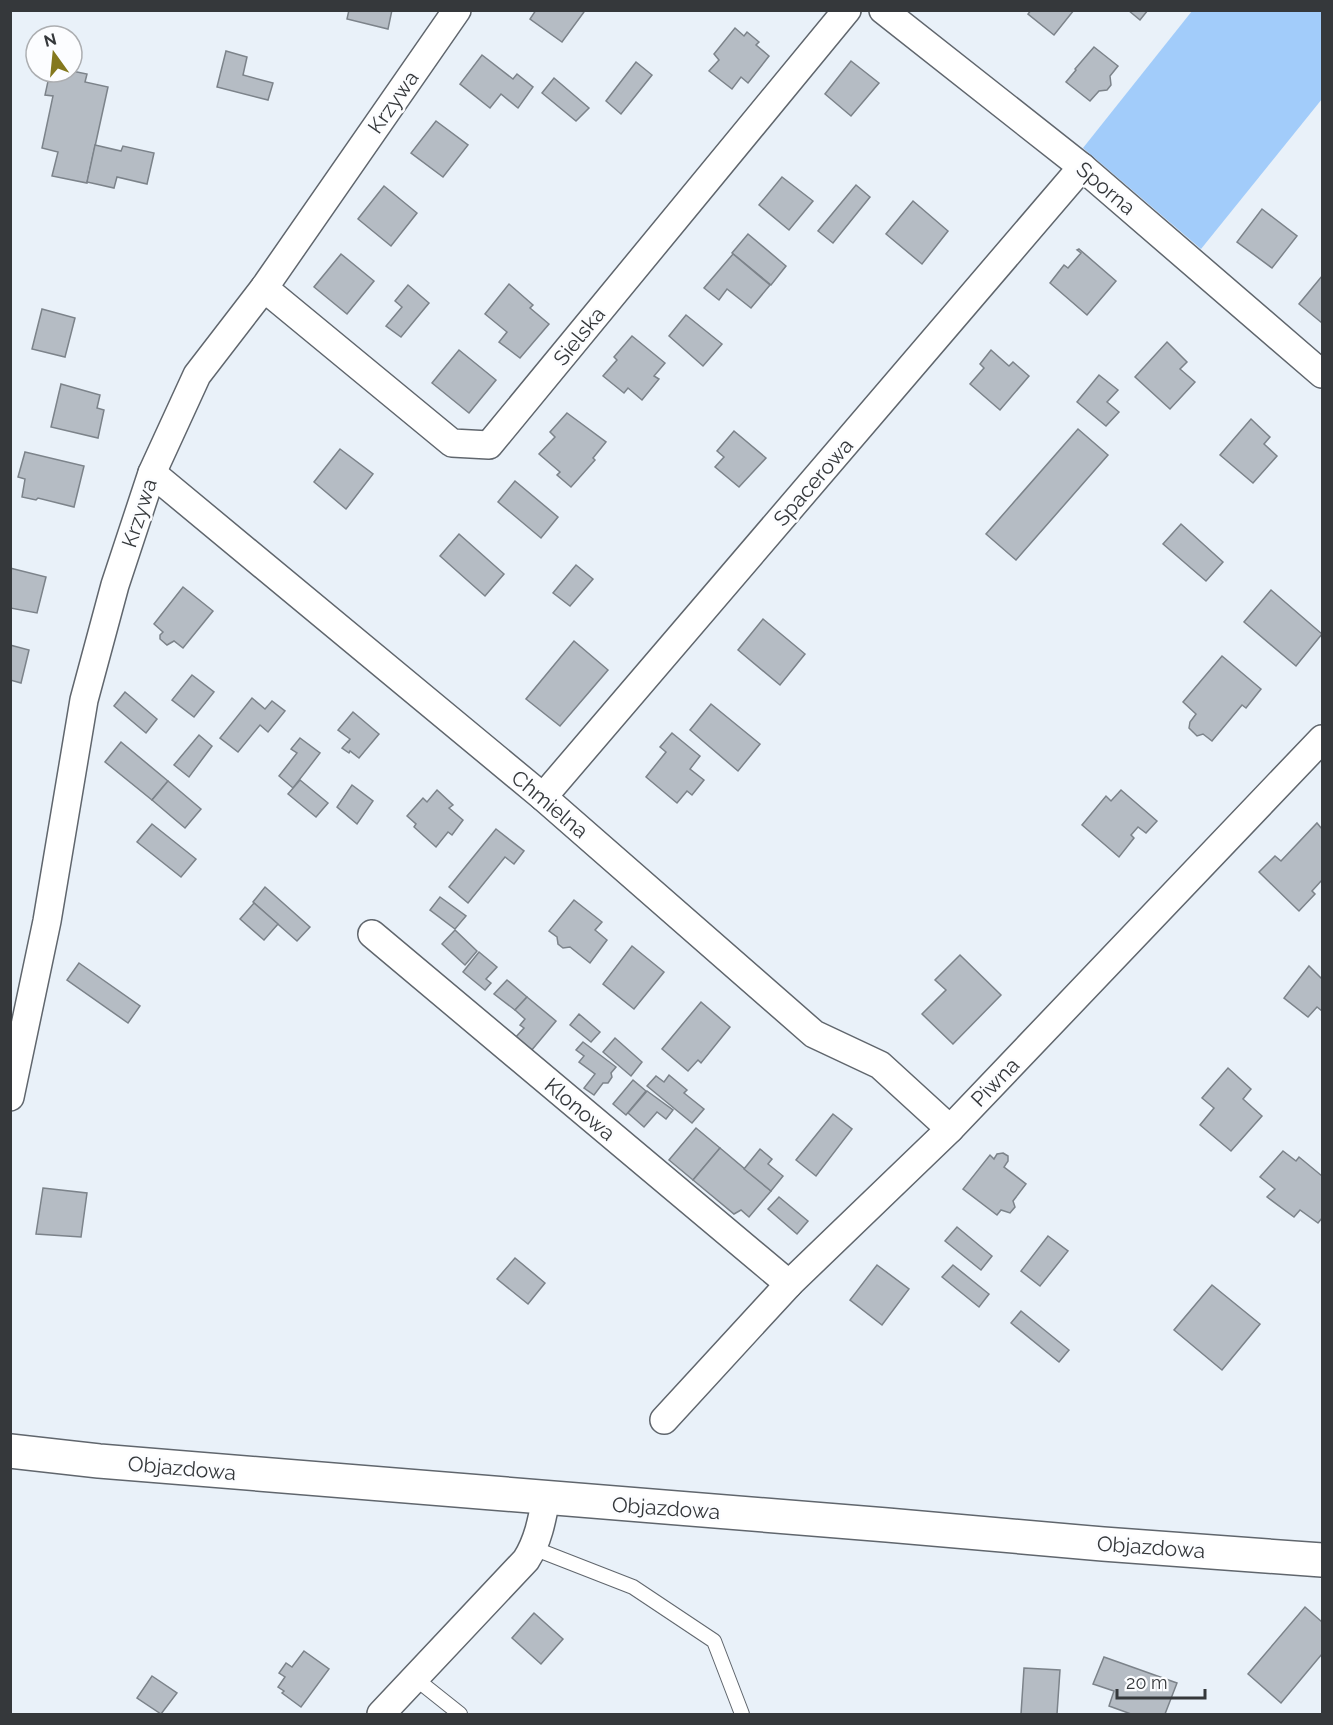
<svg xmlns="http://www.w3.org/2000/svg" width="1333" height="1725" viewBox="0 0 1333 1725" font-family="Raleway,sans-serif">
	<style>
		.green { fill: #a2ccfa }
		.building { fill: #b5bcc4; stroke: #7c838a; stroke-width: 1.5 }
		.lines { fill: none; stroke-linecap: round; stroke-linejoin: round }
		.lane-casing { stroke: #60666d; stroke-width: 16 }
		.street-casing { stroke: #60666d; stroke-width: 30 }
		.primary-casing { stroke: #60666d; stroke-width: 36 }
		.lane { stroke: #fff; stroke-width: 14 }
		.street { stroke: #fff; stroke-width: 27 }
		.primary { stroke: #fff; stroke-width: 33 }
		.labels { text-anchor: middle; dominant-baseline: central; stroke-width: 5; stroke-linejoin: round; paint-order: stroke }
		.street-label { font-size: 21px; fill: #35383b; stroke: #fcfdff }
	</style>
	<rect width="100%" height="100%" fill="#e9f1f9"/>
	<path class="green" d="M1192 11H1322V99L1201 249 1083 148Z"/>
	<g class="building">
		<path d="M349 10H392L388 29 347 19Z"/>
		<path d="M536 10H581L584 12 562 42 530 19Z"/>
		<path d="M1031 10H1074L1054 35 1028 14Z"/>
		<path d="M1128 10H1148L1140 20Z"/>
		<path d="M735 28 744 36 747 32 759 42 756 45 769 56 748 83 741 77 732 89 709 71 719 60 714 54Z"/>
		<path d="M1094 47 1118 66 1110 76 1111 85 1107 90 1099 91 1090 101 1066 82 1076 70 1075 69Z"/>
		<path d="M226 51 247 57 243 75 273 83 268 100 217 87Z"/>
		<path d="M482 55 513 79 517 74 533 87 518 108 501 94 490 108 460 84Z"/>
		<path d="M851 61 879 83 851 116 825 94Z"/>
		<path d="M636 62 652 75 621 114 606 101Z"/>
		<path d="M72 71 87 74 85 82 108 87 87 183 52 176 58 152 42 148 53 96 45 95 50 72Z"/>
		<path d="M554 78 589 108 576 121 542 93Z"/>
		<path d="M436 121 468 145 443 177 411 153Z"/>
		<path d="M95 145 121 151 123 146 154 153 147 184 117 177 114 188 87 182Z"/>
		<path d="M782 177 813 201 789 230 759 205Z"/>
		<path d="M856 185 870 197 833 243 818 231Z"/>
		<path d="M384 186 417 213 391 246 358 219Z"/>
		<path d="M913 201 948 231 922 264 886 234Z"/>
		<path d="M1262 209 1297 236 1272 268 1237 242Z"/>
		<path d="M748 234 786 266 771 285 732 253Z"/>
		<path d="M1079 249 1116 281 1087 315 1050 283 1064 265 1068 268 1081 253 1077 250Z"/>
		<path d="M341 254 374 281 347 314 314 287Z"/>
		<path d="M733 254 770 285 751 308 727 289 719 300 704 288Z"/>
		<path d="M1322 276V323L1299 304Z"/>
		<path d="M509 284 533 305 530 308 549 324 520 358 499 342 507 332 485 314Z"/>
		<path d="M408 285 429 303 401 337 386 326 402 307 395 301Z"/>
		<path d="M42 309 75 318 65 357 32 349Z"/>
		<path d="M686 315 722 344 703 366 669 336Z"/>
		<path d="M632 336 665 363 654 376 659 379 642 400 628 388 624 393 603 376 617 360 614 357Z"/>
		<path d="M1167 342 1187 362 1180 369 1195 382 1170 409 1135 377Z"/>
		<path d="M459 350 496 380 469 413 432 383Z"/>
		<path d="M991 350 1009 366 1013 362 1029 376 1000 410 970 384 984 368 980 364Z"/>
		<path d="M1099 375 1118 390 1107 402 1119 412 1106 426 1077 402Z"/>
		<path d="M61 384 100 395 97 408 104 410 98 438 51 427Z"/>
		<path d="M567 413 606 442 593 458 595 460 571 487 557 475 560 472 539 454 555 437 550 432Z"/>
		<path d="M1251 419 1270 437 1264 444 1277 456 1253 483 1220 455Z"/>
		<path d="M1078 429 1108 455 1016 560 986 534Z"/>
		<path d="M734 431 766 458 739 487 715 467 724 457 717 451Z"/>
		<path d="M340 449 373 474 346 509 314 482Z"/>
		<path d="M25 452 84 466 74 507 38 498 36 500 22 497 25 479 18 477Z"/>
		<path d="M515 481 558 517 541 538 498 502Z"/>
		<path d="M1181 524 1223 562 1206 581 1163 544Z"/>
		<path d="M459 534 504 574 485 596 440 556Z"/>
		<path d="M576 565 593 579 570 606 553 593Z"/>
		<path d="M10 568 46 577 37 613 10 608Z"/>
		<path d="M183 587 213 611 183 648 174 641 167 645 160 639V635L163 632 154 624Z"/>
		<path d="M1271 590 1322 634 1296 666 1244 622Z"/>
		<path d="M763 619 805 654 780 685 738 650Z"/>
		<path d="M574 641 608 670 560 726 526 699Z"/>
		<path d="M10 645 29 650 21 683 10 680Z"/>
		<path d="M1222 656 1261 689 1246 708 1242 705 1212 741 1203 734 1197 736 1189 728 1190 722 1196 714 1183 702Z"/>
		<path d="M192 675 214 692 194 717 172 700Z"/>
		<path d="M125 692 157 719 146 733 114 706Z"/>
		<path d="M252 698 265 709 272 701 285 711 268 732 260 725 238 752 220 738Z"/>
		<path d="M711 704 760 744 738 771 690 730Z"/>
		<path d="M353 712 379 734 359 758 350 751 349 753 342 748 350 739 338 730Z"/>
		<path d="M672 733 700 756 690 769 704 780 692 795 687 791 677 803 646 777 666 752 660 747Z"/>
		<path d="M199 735 212 746 189 777 174 765Z"/>
		<path d="M300 738 320 753 293 788 279 776 297 753 291 749Z"/>
		<path d="M121 742 168 781 152 800 105 762Z"/>
		<path d="M300 780 328 803 316 817 288 794Z"/>
		<path d="M168 781 201 809 185 828 152 800Z"/>
		<path d="M352 785 373 801 357 824 337 807Z"/>
		<path d="M437 790 453 805 449 808 463 820 452 835 448 832 436 847 414 827 416 824 407 816 423 798 427 802Z"/>
		<path d="M1121 790 1157 821 1146 833 1138 827 1131 835 1134 838 1119 857 1082 825 1106 796 1111 801Z"/>
		<path d="M1317 823 1322 829V880L1312 891 1315 894 1299 911 1259 872 1275 856 1281 861Z"/>
		<path d="M152 824 196 859 181 877 137 842Z"/>
		<path d="M496 829 524 851 514 864 505 857 468 903 449 887Z"/>
		<path d="M265 887 310 927 297 941 253 902Z"/>
		<path d="M440 897 466 916 455 929 430 910Z"/>
		<path d="M574 900 602 922 595 930 607 940 590 963 570 947 563 948 558 944 557 937 549 931Z"/>
		<path d="M254 903 278 924 264 940 240 919Z"/>
		<path d="M455 930 477 951 465 965 442 944Z"/>
		<path d="M632 946 664 972 634 1009 603 984Z"/>
		<path d="M479 952 497 967 486 979 491 983 485 990 463 972Z"/>
		<path d="M960 955 1001 995 953 1044 922 1014 946 990 935 980Z"/>
		<path d="M79 963 140 1006 128 1023 67 980Z"/>
		<path d="M1309 966 1321 978 1322 976V1011L1317 1007 1308 1017 1284 998Z"/>
		<path d="M507 980 527 997 515 1010 494 994Z"/>
		<path d="M527 997 556 1021 531 1051 515 1038 524 1028 520 1025 525 1019 515 1010Z"/>
		<path d="M701 1002 730 1027 701 1063 698 1060 688 1071 662 1049Z"/>
		<path d="M579 1014 600 1032 591 1042 570 1025Z"/>
		<path d="M615 1038 642 1062 631 1076 603 1052Z"/>
		<path d="M583 1042 616 1067 611 1073 612 1077 608 1083H603L594 1095 584 1088 595 1074 579 1062 584 1056 576 1050Z"/>
		<path d="M1228 1068 1251 1089 1243 1099 1262 1116 1231 1151 1200 1125 1214 1108 1202 1098Z"/>
		<path d="M669 1075 687 1090 684 1093 704 1109 692 1123 647 1086 656 1076 664 1082Z"/>
		<path d="M633 1080 646 1091 626 1115 613 1104Z"/>
		<path d="M647 1091 673 1110 666 1119 657 1112 644 1127 628 1113Z"/>
		<path d="M833 1114 852 1129 816 1176 796 1160Z"/>
		<path d="M696 1128 720 1148 693 1180 669 1160Z"/>
		<path d="M720 1148 771 1191 749 1217 741 1210 734 1214 693 1180Z"/>
		<path d="M760 1149 772 1159 768 1164 783 1176 771 1191 744 1169Z"/>
		<path d="M1283 1151 1296 1161 1299 1157 1322 1176V1218L1318 1223 1300 1210 1294 1217 1267 1197 1275 1189 1260 1177Z"/>
		<path d="M1003 1153 1008 1156V1161L1004 1167 1026 1184 1013 1201 1015 1207 1010 1213 1001 1210 997 1215 963 1189 990 1155 994 1159 997 1154Z"/>
		<path d="M43 1188 87 1193 81 1237 36 1234Z"/>
		<path d="M779 1197 808 1221 797 1234 768 1209Z"/>
		<path d="M957 1227 992 1256 981 1270 945 1241Z"/>
		<path d="M1048 1236 1068 1251 1040 1286 1021 1271Z"/>
		<path d="M515 1258 545 1283 528 1304 497 1279Z"/>
		<path d="M877 1265 909 1289 882 1325 850 1300Z"/>
		<path d="M953 1265 989 1294 979 1307 942 1277Z"/>
		<path d="M1212 1285 1260 1324 1222 1370 1174 1330Z"/>
		<path d="M1021 1311 1069 1350 1059 1362 1011 1323Z"/>
		<path d="M1305 1607 1322 1622V1654L1281 1703 1248 1674Z"/>
		<path d="M534 1613 563 1639 541 1664 512 1638Z"/>
		<path d="M304 1651 329 1669 301 1707 282 1693 284 1691 278 1687 285 1677 279 1673 286 1663 292 1667Z"/>
		<path d="M1104 1657 1177 1683 1165 1714H1131L1109 1706 1114 1691 1093 1684Z"/>
		<path d="M1024 1668 1060 1670 1057 1714H1021Z"/>
		<path d="M152 1676 177 1693 161 1714 137 1698Z"/>
	</g>
	<g class="lines">
		<defs>
			<g id="lane">
				<path d="M533 1548 633 1587 714 1641 742 1714"/>
				<path d="M416 1679 460 1714"/>
			</g>
			<g id="street">
				<path d="M883 10 1082 167 1322 374"/>
				<path d="M264 288 452 443 489 445 847 10"/>
				<path d="M152 473 543 797 814 1034 880 1065 950 1129"/>
				<path d="M543 797 1082 167"/>
				<path d="M372 934 789 1284"/>
				<path d="M10 1097 47 921 84 700 115 585 152 473 197 375 264 288 457 10"/>
				<path d="M664 1420 789 1284 950 1129 1322 739"/>
				<path d="M381 1714 526 1560C538 1541 542 1520 546 1498"/>
			</g>
			<path id="primary" d="M10 1451 99 1461 887 1525 1103 1544 1322 1560"/>
		</defs>
		<use href="#lane" class="lane-casing"/>
		<use href="#street" class="street-casing"/>
		<use href="#primary" class="primary-casing"/>
		<use href="#lane" class="lane"/>
		<use href="#street" class="street"/>
		<use href="#primary" class="primary"/>
	</g>
	<g class="labels">
		<g class="street-label">
			<text transform="translate(393 102) rotate(-55)">Krzywa</text>
			<text transform="translate(1106 188) rotate(40)">Sporna</text>
			<text transform="translate(579 336) rotate(-51)">Sielska</text>
			<text transform="translate(813 482) rotate(-49)">Spacerowa</text>
			<text transform="translate(139 513) rotate(-72)">Krzywa</text>
			<text transform="translate(550 804) rotate(40)">Chmielna</text>
			<text transform="translate(995 1082) rotate(-46)">Piwna</text>
			<text transform="translate(580 1109) rotate(40)">Klonowa</text>
			<text transform="translate(182 1468) rotate(5)">Objazdowa</text>
			<text transform="translate(666 1508) rotate(4)">Objazdowa</text>
			<text transform="translate(1151 1547) rotate(4)">Objazdowa</text>
		</g>
	</g>
	<rect width="1333" height="1725" fill="none" stroke="#35383b" stroke-width="24"/>
	<g transform="translate(54 54) rotate(345)"><circle r="28" fill="#fcfdff" stroke="#acaeb1" stroke-width="1.5"/>
	<path d="M0-4.5L10 22L0 15L-10 22Z" fill="#84781d"/>
	<text y="-9" font-size="16" font-weight="bold" text-anchor="middle" fill="#35383b">N</text>
	</g>
	<path d="M1117 1689v9h88v-9" fill="none" stroke="#35383b" stroke-width="3"/>
	<text x="1126" y="1689" font-size="18" fill="#35383b" stroke="#fcfdff" stroke-width="4.5" paint-order="stroke">20 m</text>
</svg>
